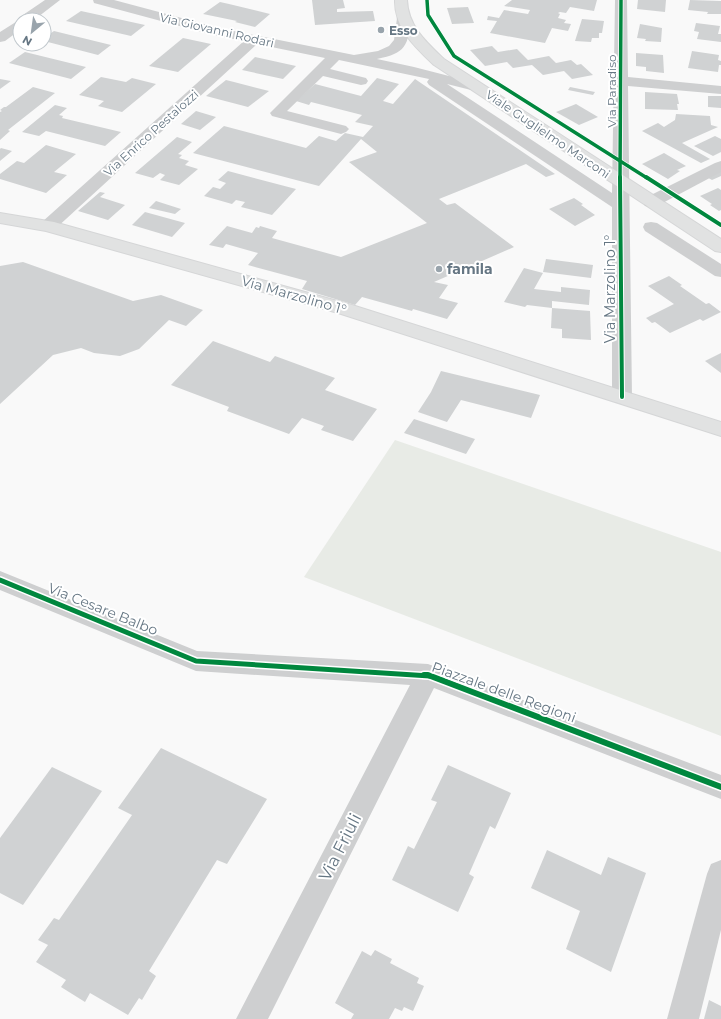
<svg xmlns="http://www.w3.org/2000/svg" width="721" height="1019" viewBox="0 0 721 1019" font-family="Montserrat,sans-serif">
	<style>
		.green { fill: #e8ebe6 }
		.building { fill: #d0d2d3 }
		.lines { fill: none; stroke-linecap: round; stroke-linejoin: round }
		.major-casing { stroke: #d5d6d7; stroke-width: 2 }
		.minor { fill: #cecfd0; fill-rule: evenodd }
		.major { fill: #e1e2e2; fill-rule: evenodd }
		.cycleway-far3-casing { stroke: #fff; stroke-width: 5 }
		.cycleway-far2-casing { stroke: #fff; stroke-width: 6 }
		.cycleway-far1-casing { stroke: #fff; stroke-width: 8 }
		.cycleway-casing { stroke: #fff; stroke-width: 9 }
		.cycleway-far3 { stroke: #00873e; stroke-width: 3.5 }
		.cycleway-far2 { stroke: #00873e; stroke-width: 4 }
		.cycleway-far1 { stroke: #00873e; stroke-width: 5 }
		.cycleway { stroke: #00873e; stroke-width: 6 }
		.poi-dot { fill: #99a4ac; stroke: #fff; stroke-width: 1.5 }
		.labels { text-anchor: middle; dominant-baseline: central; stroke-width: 4; stroke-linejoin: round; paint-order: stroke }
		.far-street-label { font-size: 12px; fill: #657683; stroke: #fff }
		.far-poi-label { font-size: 12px; font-weight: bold; fill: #657683; stroke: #fff; text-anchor: start }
		.poi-label { font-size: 14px; font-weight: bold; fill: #657683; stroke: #fff; text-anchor: start }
		.street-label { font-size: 14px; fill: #657683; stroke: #fff }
		.near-street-label { font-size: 17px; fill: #657683; stroke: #fff }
	</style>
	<rect width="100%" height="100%" fill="#f9f9f9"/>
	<path class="green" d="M395 440 721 552V736L304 577Z"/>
	<g class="building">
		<path d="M312 0H343L345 8 337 9V12L373 11 375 21 315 25Z"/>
		<path d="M512 0H597L594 11 570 7 566 13 560 12 558 13 560 14 558 18 566 20 564 23 571 24 568 31 552 28 545 43 490 33 497 21 487 20 488 16 499 18 504 10 528 14 530 10 504 6Z"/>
		<path d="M638 0H666L665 12 637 9Z"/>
		<path d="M690 0 721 1V14H707L708 12 688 10Z"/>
		<path d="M220 2 229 4 270 14 255 27 235 22 237 21 203 14Z"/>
		<path d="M468 7 474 23 452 24 447 8Z"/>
		<path d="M81 11 145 25 131 36 66 21Z"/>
		<path d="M582 19 604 21 602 33H599V38H592L591 42 575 41Z"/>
		<path d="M696 23 720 26 718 34H721V42L697 39 699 32 694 31Z"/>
		<path d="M640 24 662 28 661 42 645 41 646 39 637 38Z"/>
		<path d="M54 31 111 45 98 55 44 41V38Z"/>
		<path d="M183 38 211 44 178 72 149 66Z"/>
		<path d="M492 46 498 52 517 49 528 60 549 56 556 63 571 60 577 65 581 64 593 75 572 79 564 71 543 75 532 65 513 68 507 62 485 66 470 50Z"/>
		<path d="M692 51 719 55 718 60 721 61V65H719L718 72 688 68Z"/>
		<path d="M25 52 86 67 71 79 9 63Z"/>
		<path d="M636 53 663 55 664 73 646 71V67L636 66Z"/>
		<path d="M255 57 296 66 283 79 242 70Z"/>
		<path d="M101 77 126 82 132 78 156 84 122 112 98 106 104 101 79 95Z"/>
		<path d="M377 78 399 84 383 101 393 104 415 79 555 174 546 177 526 164 439 199 447 205 455 203 514 247 434 282 448 285 439 298 458 303 447 319 413 309 412 311 362 297 355 305 302 289 307 281 248 265 258 253 226 244 223 248 209 245 227 226 252 233 256 227 259 228 260 226 277 231 272 238 341 257 427 223 349 162 377 152 361 139 319 186 193 153 224 126 306 148 319 136 336 141 345 133 363 137 373 126 355 122 362 115 311 102 309 105 296 101 315 84 361 96Z"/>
		<path d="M0 79 11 81 0 89Z"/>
		<path d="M226 80 234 82 269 91 248 107 206 96Z"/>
		<path d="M33 87 55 93 8 130 10 131 0 140V112L2 111 0 110 4 107H6Z"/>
		<path d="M570 87 595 92 593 95 568 90Z"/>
		<path d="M645 92 677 94 679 104H677L678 110 645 109Z"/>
		<path d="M708 96H721V108L708 107Z"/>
		<path d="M576 104 598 117 579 125 556 112Z"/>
		<path d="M55 105 67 108 59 115 63 116 62 118 121 132 105 146 46 131 39 136 22 132Z"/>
		<path d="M196 111 216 117 200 130 181 124Z"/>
		<path d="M676 114 710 116 711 125 718 127 682 143 710 159 701 163 642 131 658 123 664 127 675 120Z"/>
		<path d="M715 136 721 139V152L713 156 694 146Z"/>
		<path d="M177 137 192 142 178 154 182 155 179 158 189 161 185 165 198 169 179 185 160 180 165 175 160 173 153 178 135 173Z"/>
		<path d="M46 145 76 154 54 172 67 175 46 193 0 179V174L17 161 24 163Z"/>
		<path d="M1 148 12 151 0 161V149Z"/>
		<path d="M664 153 686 166 677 170 680 171 668 179 642 164Z"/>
		<path d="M721 168V176L712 180 705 176Z"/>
		<path d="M228 171 296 189 272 215 241 207 245 202 236 200 232 204 204 196 213 187 220 189 226 183 218 180Z"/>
		<path d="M718 188 721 190V210L719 211 710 205 712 204 700 196Z"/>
		<path d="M100 192 105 193 100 197 125 205 108 220 78 211Z"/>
		<path d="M574 198 583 204 581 205 595 215 575 226 549 209Z"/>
		<path d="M156 201 181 209 175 214 149 208Z"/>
		<path d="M145 212 185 223 172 237 132 225Z"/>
		<path d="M546 259 593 265 591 278 543 272Z"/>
		<path d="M23 262 133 301 161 295 203 310 186 326 169 320 139 349 120 356 94 353 81 348 53 355 0 404V266Z"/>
		<path d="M524 268 543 273 534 289 561 292V287L590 290 589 305 552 301V308L527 305 525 307 504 302Z"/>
		<path d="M669 276 682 285 680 286 706 304 709 303 721 312 703 321 700 319 670 333 655 322 652 323 646 318 674 304 648 286Z"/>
		<path d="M552 308 590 311 591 340 562 338V329L551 328Z"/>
		<path d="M213 341 270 362 275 356 335 378 325 390 377 409 353 441 321 430 324 426 302 418 289 434 227 411 229 407 171 385Z"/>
		<path d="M721 353V373L705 361Z"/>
		<path d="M441 371 540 395 531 418 461 400 447 422 418 412 431 392Z"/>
		<path d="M414 419 475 439 466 454 404 433Z"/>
		<path d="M161 748 267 799 227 864 217 860 149 971 156 976 142 1000 139 998 128 1015 90 993 85 1002 61 987 66 980 36 962 48 945 38 940 54 918 59 920 132 815 118 808Z"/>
		<path d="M448 765 511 793 495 829 490 826 469 874 474 877 458 912 392 880 408 846 414 849 437 802 431 800Z"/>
		<path d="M52 767 102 791 23 905 0 893V838Z"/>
		<path d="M547 850 601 875 608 857 646 873 611 972 566 949 580 911 531 888Z"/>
		<path d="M375 950 392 959 390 963 419 978 417 983 424 986 413 1011 404 1007 402 1011 395 1008 389 1019H351L354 1014 335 1003 362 951 371 956Z"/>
		<path d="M709 1000 721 1006V1019H704Z"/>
	</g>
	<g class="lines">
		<defs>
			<g id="major">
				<path d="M395 0H407C408 26 426 42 444 59L721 239V252L715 251 434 65C415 47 394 28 395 0Z"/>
				<path d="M0 213 54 222 352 305 721 422V436L338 313 46 231 0 223Z"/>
			</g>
		</defs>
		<use href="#major" class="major-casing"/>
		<g class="minor">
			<path d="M45 0H60L34 20H20V30L5 41 0 42V32L19 20 20 17Z"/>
			<path d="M93 0H114L219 28 354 55 378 51 389 46 394 40 397 18 399 15H409L411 18C408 46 406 53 377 59L414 67 484 85 486 88 484 91 479 92 447 84 612 193 615 0H627L628 77 721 86V94L628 86 632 397 629 402 622 404 615 402 612 397V207L429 85 427 82 429 79 339 60 330 69 366 78 368 81 366 84 361 85 323 76 287 111 346 126 349 129 346 132 341 134 272 116 270 113 325 58 257 44 54 230 48 231 42 230 40 226 42 222 244 41 213 35 94 3Z"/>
			<path d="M721 161V172L657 206 651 207 645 206 643 202 645 198 715 163Z"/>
			<path d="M651 222 657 223 721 264V277L715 276 645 231 643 227 645 223Z"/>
			<path d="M0 571 197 651 428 664 721 775V799L434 688 268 1019H236L410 685 196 671 0 590Z"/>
			<path d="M721 860V930L699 1019H667L707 874 711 864Z"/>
		</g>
		<use href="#major" class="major"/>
		<defs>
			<g id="cycleway-far3">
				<path d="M427 0 428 15 454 56 647 178"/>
				<path d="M620 178 621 0"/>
			</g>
			<g id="cycleway-far2">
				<path d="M620 177 622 397"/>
				<path d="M646 177 721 225"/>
			</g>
			<path id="cycleway-far1" d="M0 580 196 661 430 676"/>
			<path id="cycleway" d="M424 675H428L721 787"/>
		</defs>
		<use href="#cycleway-far3" class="cycleway-far3-casing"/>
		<use href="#cycleway-far2" class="cycleway-far2-casing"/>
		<use href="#cycleway-far1" class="cycleway-far1-casing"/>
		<use href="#cycleway" class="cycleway-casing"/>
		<use href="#cycleway-far3" class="cycleway-far3"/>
		<use href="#cycleway-far2" class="cycleway-far2"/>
		<use href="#cycleway-far1" class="cycleway-far1"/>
		<use href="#cycleway" class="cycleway"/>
	</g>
	<g class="poi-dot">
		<circle cx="381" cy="30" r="4"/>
		<circle cx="439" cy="269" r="4"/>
	</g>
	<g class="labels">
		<g class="far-street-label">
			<text transform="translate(217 30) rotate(13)">Via Giovanni Rodari</text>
			<text transform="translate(611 91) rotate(-90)">Via Paradiso</text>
			<text transform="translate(151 133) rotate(-42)">Via Enrico Pestalozzi</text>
			<text transform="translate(548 134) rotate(34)">Viale Guglielmo Marconi</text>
		</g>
		<g class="far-poi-label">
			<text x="389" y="30">Esso</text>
		</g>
		<g class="poi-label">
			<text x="447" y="269">famila</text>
		</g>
		<g class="street-label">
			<text transform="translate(610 289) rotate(-90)">Via Marzolino 1°</text>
			<text transform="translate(294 295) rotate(16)">Via Marzolino 1°</text>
			<text transform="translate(103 609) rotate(22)">Via Cesare Balbo</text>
			<text transform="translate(504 692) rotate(20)">Piazzale delle Regioni</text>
		</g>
		<g class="near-street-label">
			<text transform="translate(340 847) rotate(-63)">Via Friuli</text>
		</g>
	</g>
	<g transform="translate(32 32) rotate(209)"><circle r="19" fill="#ffffff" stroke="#c1c8cd"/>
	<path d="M0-3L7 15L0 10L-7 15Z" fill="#99a4ac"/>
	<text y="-6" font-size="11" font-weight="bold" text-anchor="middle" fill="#657683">N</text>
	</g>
</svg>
